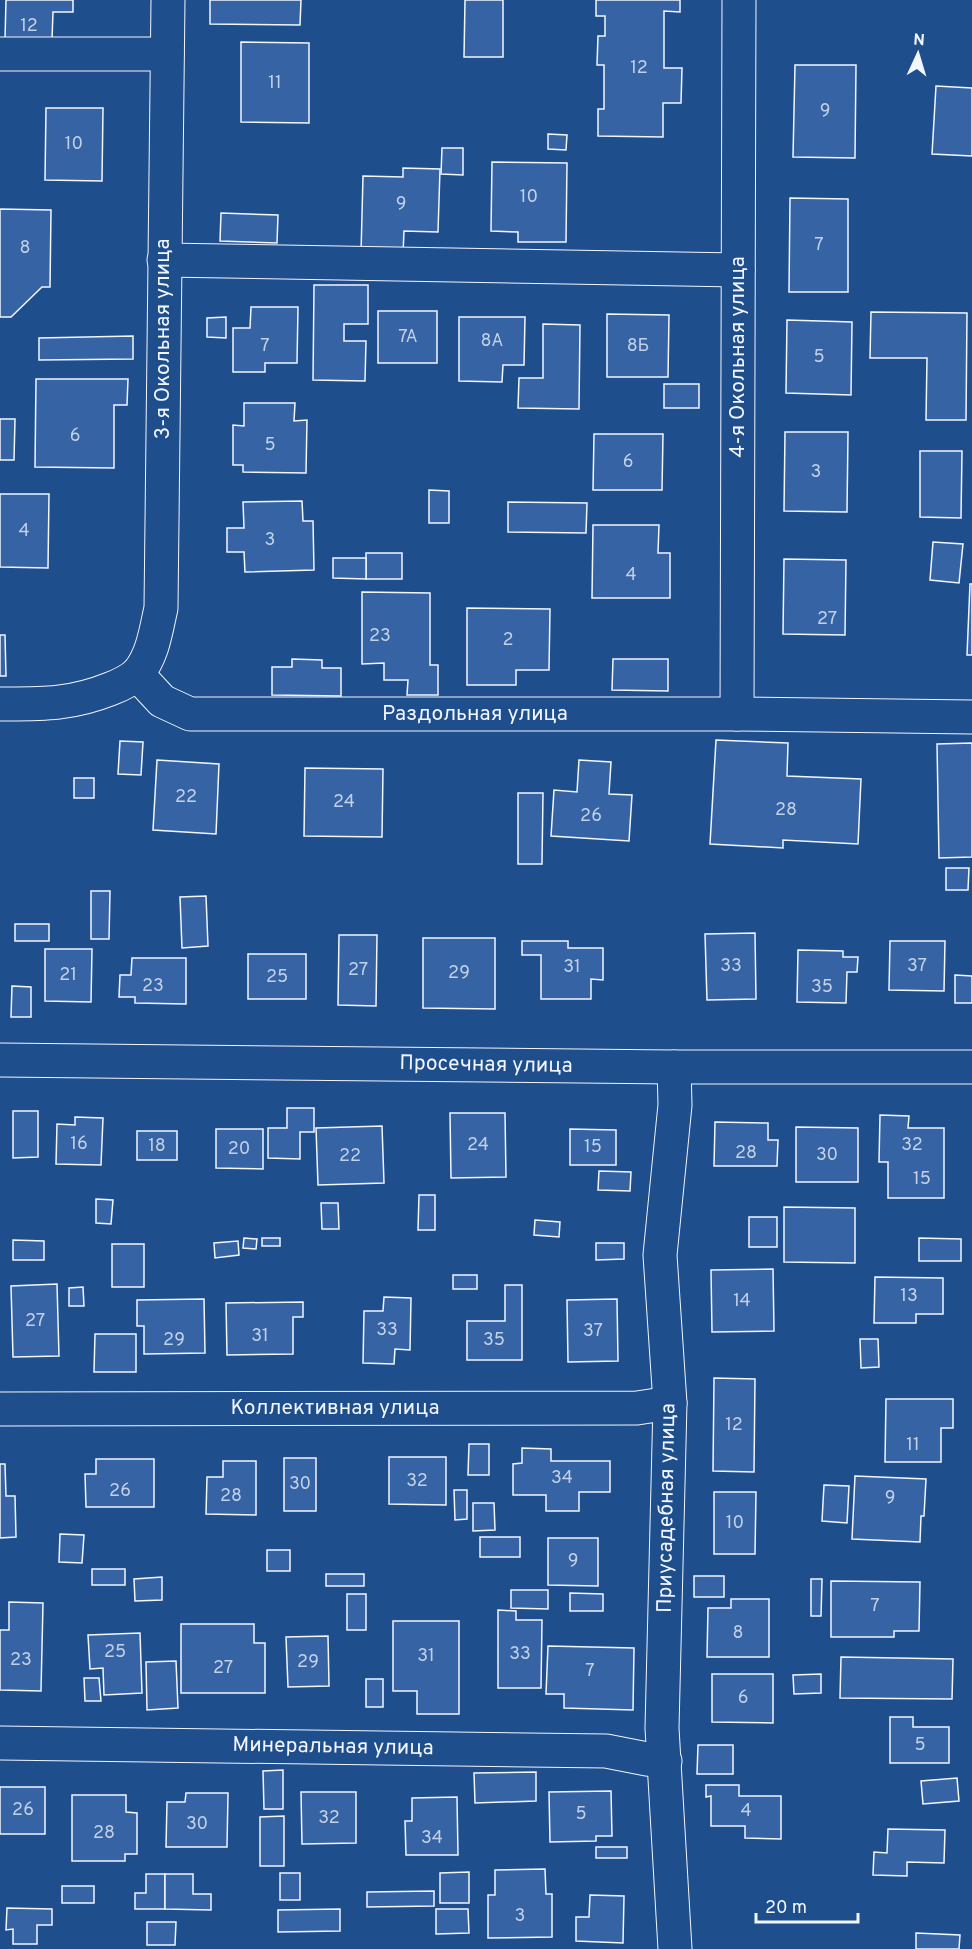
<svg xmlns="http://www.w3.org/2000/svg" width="972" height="1949" viewBox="0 0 972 1949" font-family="Overpass,sans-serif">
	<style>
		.building { fill: #3563a3; stroke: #f2f6ff; stroke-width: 1.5 }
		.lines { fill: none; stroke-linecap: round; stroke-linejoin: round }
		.minor-casing { stroke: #f2f6ff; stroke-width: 35 }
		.minor { stroke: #1f4e8c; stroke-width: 33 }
		.labels { text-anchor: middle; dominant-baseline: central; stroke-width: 4.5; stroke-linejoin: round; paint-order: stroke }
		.number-label { font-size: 18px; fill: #c3d1e8 }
		.street-label { font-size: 21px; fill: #f2f6ff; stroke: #1f4e8c }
	</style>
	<rect width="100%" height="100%" fill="#1f4e8c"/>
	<g class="building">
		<path d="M6 0H73V12H53L52 40 5 39Z"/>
		<path d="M210 0H301L300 25 210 24Z"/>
		<path d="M465 0H503V57H464Z"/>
		<path d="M596 0H680V12L664 11V68H682L681 103H663V137L598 136V109H604V65H597L598 36H605V16H596Z"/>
		<path d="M241 42 309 43V123L241 122Z"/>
		<path d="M795 65H856L855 158 793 157Z"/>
		<path d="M936 86 972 88V156L932 154Z"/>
		<path d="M46 108H103L102 181 45 180Z"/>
		<path d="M548 134 567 135 566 150 548 149Z"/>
		<path d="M442 148H463V175L441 174Z"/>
		<path d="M492 162 567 163 566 242H518V232L491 231Z"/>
		<path d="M403 168 440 169 438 232 404 231 403 254 361 253 363 176 403 177Z"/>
		<path d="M790 198 848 199V292H789Z"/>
		<path d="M0 209 51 210 50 287H42L11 317H0Z"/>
		<path d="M221 213 278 215 277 243 220 241Z"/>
		<path d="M314 285H368V324H344V341H366L365 381 313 380Z"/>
		<path d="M251 307H298L297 363H265V372H233V328H250Z"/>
		<rect x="378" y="311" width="59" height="52"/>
		<path d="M871 312 967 313 966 420H926L927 358H870Z"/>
		<path d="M607 314 669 315 668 377H607Z"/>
		<path d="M226 317V338L207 337V318Z"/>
		<path d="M459 317H525L524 365H503L502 382 459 381Z"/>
		<path d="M787 320 852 322 851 395 786 393Z"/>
		<path d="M543 324 580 325 579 409 518 408 519 378H543Z"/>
		<path d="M133 336V359L39 360V338Z"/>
		<path d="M36 379H128L127 405H114V468L35 467Z"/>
		<rect x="664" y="384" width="35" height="24"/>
		<path d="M244 403H295L294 421 307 420 306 473 243 472V465H233V425L244 426Z"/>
		<path d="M0 419H15L14 460H0Z"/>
		<path d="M785 432H848L847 512 784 511Z"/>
		<path d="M594 434H663L662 490H593Z"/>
		<path d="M920 451H962L961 518 920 517Z"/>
		<path d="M429 490 449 491V523H429Z"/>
		<path d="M0 494H49L48 568 0 567Z"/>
		<path d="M302 501 303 521H313L314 570 245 572 244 552H227V528H244L243 502Z"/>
		<path d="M508 502 587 503 586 533 508 532Z"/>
		<path d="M593 525H659L658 553H670V598H592Z"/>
		<path d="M933 542 963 544 959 583 930 580Z"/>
		<rect x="366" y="553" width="36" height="26"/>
		<path d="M333 558H366V579L333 578Z"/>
		<path d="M784 559 846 560 845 635 783 634Z"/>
		<path d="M970 584H972V655H967Z"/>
		<path d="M362 592 430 593V665H438V695H407L408 680H384V663L362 664Z"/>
		<path d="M467 608 550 609 549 670H516V685H467Z"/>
		<path d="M0 635H5L6 676H0Z"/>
		<path d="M292 659 322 660V668H341V696L272 695V667H292Z"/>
		<path d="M613 659H668V691L612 690Z"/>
		<path d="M716 740 788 743 787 776 861 779 858 844 783 840V848L710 844Z"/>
		<path d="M120 741 143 742 141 775 118 774Z"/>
		<path d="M972 743V857L939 858 937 744Z"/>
		<path d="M157 760 219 764 216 834 153 830Z"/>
		<path d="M579 760 611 762 609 794 632 795 629 841 551 836 554 790 577 792Z"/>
		<path d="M305 768 383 769 382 837 304 836Z"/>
		<rect x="74" y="778" width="20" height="20"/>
		<path d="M518 793H543L542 864H518Z"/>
		<path d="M946 868H969L968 890H946Z"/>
		<path d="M91 891H110L109 939H91Z"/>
		<path d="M206 896 208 946 182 948 180 897Z"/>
		<rect x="15" y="924" width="34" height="17"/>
		<path d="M755 933 756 999 707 1000 705 934Z"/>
		<path d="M339 935H377L376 1006 338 1005Z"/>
		<path d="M423 938H495V1009L423 1008Z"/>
		<path d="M522 941H568V948H603V980L591 979V999H541V955H522Z"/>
		<path d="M890 941H945L944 991 889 990Z"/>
		<path d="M45 949H92L91 1002 45 1001Z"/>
		<path d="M798 950 843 951V957H858L857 972H847L846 1003 797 1002Z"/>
		<rect x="248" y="954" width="58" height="45"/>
		<path d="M132 958H186V1004L135 1003V997H119L120 975H131Z"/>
		<path d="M955 975 972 976V1003H955Z"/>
		<path d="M12 986 31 987V1017H11Z"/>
		<path d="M287 1108H314V1132H300V1159L268 1158V1128H287Z"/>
		<path d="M13 1111H38V1157L13 1158Z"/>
		<path d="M450 1113H505L506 1177 451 1178Z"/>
		<path d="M880 1115 909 1116 908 1128H944V1198H888V1162H879Z"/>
		<path d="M75 1117 103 1118 101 1165 56 1164 57 1124 75 1125Z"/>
		<path d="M715 1122 768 1123V1140H778L777 1166H714Z"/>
		<path d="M382 1126 384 1183 318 1185 316 1128Z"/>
		<path d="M796 1127 858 1128V1182H796Z"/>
		<path d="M216 1129H263V1169L216 1168Z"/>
		<path d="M570 1129 616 1130V1165H570Z"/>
		<rect x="137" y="1131" width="40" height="29"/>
		<path d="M599 1171 631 1172 630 1191 598 1190Z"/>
		<path d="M419 1195H435V1230H418Z"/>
		<path d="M96 1199 113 1200 111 1224 96 1223Z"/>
		<path d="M321 1203H338L339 1229H322Z"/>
		<path d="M784 1207 855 1208V1263L784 1262Z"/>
		<rect x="749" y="1217" width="28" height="30"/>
		<path d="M535 1220 560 1222 559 1237 534 1235Z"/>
		<path d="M244 1238 257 1239 256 1249 243 1248Z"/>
		<rect x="262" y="1238" width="18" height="8"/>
		<path d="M919 1238 961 1239V1261H919Z"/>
		<path d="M13 1240 44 1241V1260H13Z"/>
		<path d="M238 1241 239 1255 215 1258 214 1243Z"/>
		<path d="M596 1243H624V1259L596 1260Z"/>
		<rect x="112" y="1244" width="32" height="43"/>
		<path d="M773 1269 774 1331 712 1332 711 1270Z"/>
		<rect x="453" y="1275" width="24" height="14"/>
		<path d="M875 1277 943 1278V1314H916V1323H874Z"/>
		<path d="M57 1284 59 1356 13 1357 11 1286Z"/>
		<path d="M505 1285H522V1360H467V1321H505Z"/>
		<path d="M83 1287 84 1306H69V1288Z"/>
		<path d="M384 1297 411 1298 410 1350 395 1349 394 1364 363 1363 364 1311H383Z"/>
		<path d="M204 1299 205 1353 144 1354V1326H137V1300Z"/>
		<path d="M617 1299 618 1361 568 1362 567 1300Z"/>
		<path d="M303 1302V1317H293V1354L227 1355 226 1303Z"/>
		<path d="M95 1334H136V1372H94Z"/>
		<path d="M860 1339H878L879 1367 861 1368Z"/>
		<path d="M714 1378 755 1379 754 1472 713 1471Z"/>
		<path d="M886 1399H953V1428H941V1462H885Z"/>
		<path d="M469 1444H489V1475H468Z"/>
		<path d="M522 1448 551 1449V1461H610V1492H579V1511H546V1495H513V1464L522 1463Z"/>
		<path d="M389 1457H446V1505L389 1504Z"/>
		<rect x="284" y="1458" width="32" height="53"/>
		<path d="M96 1459H154V1507H86L85 1474H96Z"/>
		<path d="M223 1461H256V1515L206 1514 207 1477H223Z"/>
		<path d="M0 1464H5L6 1496H15L16 1537 0 1538Z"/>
		<path d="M855 1476 926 1479 924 1516H921L920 1542 852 1539Z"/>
		<path d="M824 1485 849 1486 847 1523 822 1521Z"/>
		<path d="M454 1490H467V1519L455 1520Z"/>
		<path d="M714 1492H756L755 1554H714Z"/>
		<path d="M473 1503H494L495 1530 473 1531Z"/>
		<path d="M60 1534 84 1535 82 1563 59 1562Z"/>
		<rect x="480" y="1537" width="40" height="20"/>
		<path d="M548 1538H598V1586L548 1585Z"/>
		<rect x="267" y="1550" width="23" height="21"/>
		<rect x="92" y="1569" width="33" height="16"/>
		<rect x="326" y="1574" width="38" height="12"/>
		<rect x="694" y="1576" width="30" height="21"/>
		<path d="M162 1577V1600L135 1601 134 1579Z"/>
		<path d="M811 1579H822L821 1616H811Z"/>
		<path d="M831 1581 920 1582 919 1631H894V1637H831Z"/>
		<path d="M511 1590H548V1609L511 1608Z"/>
		<path d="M570 1593 603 1594V1611H570Z"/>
		<rect x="347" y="1594" width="19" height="36"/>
		<path d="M731 1599H769V1657H707L708 1608H731Z"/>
		<path d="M9 1602 43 1603 41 1691 0 1690V1630H9Z"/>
		<path d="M498 1610 516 1611V1620H542L541 1688H498Z"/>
		<path d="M393 1621H459V1714H417V1691H393Z"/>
		<path d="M181 1624H254V1643H265V1693H181Z"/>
		<path d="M140 1633 142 1693 104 1695 103 1668 90 1669 88 1635Z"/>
		<path d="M328 1636 329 1686 288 1687 286 1637Z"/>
		<path d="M548 1646 634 1648 633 1710 564 1708V1694H546Z"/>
		<path d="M841 1657 953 1659 952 1699 840 1698Z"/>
		<path d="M176 1661 178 1708 147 1710 146 1662Z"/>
		<path d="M712 1674H773V1723L712 1722Z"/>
		<path d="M821 1674V1693L794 1694 793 1675Z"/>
		<path d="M84 1678H99L101 1701H85Z"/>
		<rect x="366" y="1679" width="17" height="28"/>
		<path d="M890 1717H913V1727H949V1763H890Z"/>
		<path d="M698 1745H733V1774H697Z"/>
		<path d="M283 1770V1809H264L263 1771Z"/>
		<path d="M536 1772V1801L475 1803 474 1773Z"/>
		<path d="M957 1778 959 1801 923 1804 921 1781Z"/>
		<path d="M706 1785H739V1796H781V1839L745 1838V1826H711V1796L706 1797Z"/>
		<rect x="0" y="1787" width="45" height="47"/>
		<path d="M611 1791 612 1836H596V1841L550 1842 549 1792Z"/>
		<path d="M301 1792H356V1843L302 1844Z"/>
		<path d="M186 1793H228L227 1847H166L167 1802H185Z"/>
		<path d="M72 1795H126V1812L137 1813V1854H125V1861H72Z"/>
		<path d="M457 1797 458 1855H406L405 1821H412V1798Z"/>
		<path d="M284 1816V1866H260V1817Z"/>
		<path d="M888 1829 945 1830 944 1863 907 1862V1876L873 1875 874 1852 887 1853Z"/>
		<rect x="596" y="1847" width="31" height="11"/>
		<path d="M545 1869 546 1894H552V1937L488 1938V1895H495V1870Z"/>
		<path d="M469 1872V1903H440V1873Z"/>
		<rect x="280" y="1873" width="20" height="27"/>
		<path d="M146 1874H165V1909H135V1893H146Z"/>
		<path d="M165 1874H193V1894H211V1910L165 1909Z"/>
		<rect x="62" y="1886" width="32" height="17"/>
		<path d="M434 1891V1906L367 1907V1892Z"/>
		<path d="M590 1895 624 1896 623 1943 576 1941V1917H589Z"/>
		<path d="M7 1908 52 1909V1925H37V1944H13V1929L6 1930Z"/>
		<path d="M340 1909V1931L278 1932V1910Z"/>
		<path d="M436 1909H468L469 1933 436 1934Z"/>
		<path d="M147 1922H176L175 1945H147Z"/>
		<path d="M916 1933 960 1935 959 1949H916Z"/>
	</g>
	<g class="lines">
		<defs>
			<g id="minor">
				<path d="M0 54H167"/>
				<path d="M164 260 738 270"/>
				<path d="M137 674 162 701 190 714H737L972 717"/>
				<path d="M0 704C41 704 70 705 110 689 118 686 131 680 138 673 153 655 156 630 161 608L168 0"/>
				<path d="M737 714 739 0"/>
				<path d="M0 1060 674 1067H972"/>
				<path d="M674 1067 675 1105 660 1255 670 1403 662 1728 675 1949"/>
				<path d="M0 1409 637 1408 670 1403"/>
				<path d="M0 1743 606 1751 647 1759 665 1761"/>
			</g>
		</defs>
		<use href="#minor" class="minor-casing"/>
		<use href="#minor" class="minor"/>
	</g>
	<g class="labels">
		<g class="number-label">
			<text x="29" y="26">12</text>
			<text x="639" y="68">12</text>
			<text x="275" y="83">11</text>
			<text x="825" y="111">9</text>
			<text x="74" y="144">10</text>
			<text x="529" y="197">10</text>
			<text x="401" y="204">9</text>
			<text x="819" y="245">7</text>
			<text x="25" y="248">8</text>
			<text x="408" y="337">7А</text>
			<text x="492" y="341">8А</text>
			<text x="265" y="346">7</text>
			<text x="638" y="346">8Б</text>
			<text x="819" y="357">5</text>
			<text x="75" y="436">6</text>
			<text x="270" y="445">5</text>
			<text x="628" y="462">6</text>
			<text x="816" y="472">3</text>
			<text x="24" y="531">4</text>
			<text x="270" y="540">3</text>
			<text x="631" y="575">4</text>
			<text x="827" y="619">27</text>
			<text x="380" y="636">23</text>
			<text x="508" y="640">2</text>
			<text x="186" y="797">22</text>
			<text x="344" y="802">24</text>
			<text x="786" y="810">28</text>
			<text x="591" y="816">26</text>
			<text x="731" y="966">33</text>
			<text x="917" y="966">37</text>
			<text x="572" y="967">31</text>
			<text x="358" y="970">27</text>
			<text x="459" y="973">29</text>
			<text x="68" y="975">21</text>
			<text x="277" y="977">25</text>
			<text x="153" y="986">23</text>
			<text x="822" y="987">35</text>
			<text x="79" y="1144">16</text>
			<text x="478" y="1145">24</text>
			<text x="912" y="1145">32</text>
			<text x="157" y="1146">18</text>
			<text x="593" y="1147">15</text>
			<text x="239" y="1149">20</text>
			<text x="746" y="1153">28</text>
			<text x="827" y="1155">30</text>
			<text x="350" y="1156">22</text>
			<text x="922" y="1179">15</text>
			<text x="909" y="1296">13</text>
			<text x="742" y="1301">14</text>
			<text x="35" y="1321">27</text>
			<text x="387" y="1330">33</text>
			<text x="593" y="1331">37</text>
			<text x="260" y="1336">31</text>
			<text x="174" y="1340">29</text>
			<text x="494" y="1340">35</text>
			<text x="734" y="1425">12</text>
			<text x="913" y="1445">11</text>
			<text x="562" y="1478">34</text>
			<text x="417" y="1481">32</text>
			<text x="300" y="1484">30</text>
			<text x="120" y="1491">26</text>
			<text x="231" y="1496">28</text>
			<text x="890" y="1498">9</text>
			<text x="735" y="1523">10</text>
			<text x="573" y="1561">9</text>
			<text x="875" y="1606">7</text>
			<text x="738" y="1633">8</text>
			<text x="115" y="1652">25</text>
			<text x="520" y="1654">33</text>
			<text x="426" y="1656">31</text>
			<text x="21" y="1660">23</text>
			<text x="308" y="1662">29</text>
			<text x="223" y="1668">27</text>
			<text x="590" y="1671">7</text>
			<text x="743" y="1698">6</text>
			<text x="920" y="1745">5</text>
			<text x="23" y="1810">26</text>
			<text x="746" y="1811">4</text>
			<text x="581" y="1814">5</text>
			<text x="329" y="1818">32</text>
			<text x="197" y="1824">30</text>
			<text x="104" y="1833">28</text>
			<text x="432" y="1838">34</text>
			<text x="520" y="1916">3</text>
		</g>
		<g class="street-label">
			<text transform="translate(163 339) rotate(-90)">3-я Окольная улица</text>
			<text transform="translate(738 357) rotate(-90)">4-я Окольная улица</text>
			<text x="475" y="714">Раздольная улица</text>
			<text transform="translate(486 1065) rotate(1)">Просечная улица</text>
			<text x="335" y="1408">Коллективная улица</text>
			<text transform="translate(667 1508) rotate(-89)">Приусадебная улица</text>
			<text transform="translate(333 1747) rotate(1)">Минеральная улица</text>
		</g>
	</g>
	<g transform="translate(918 54) rotate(4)" stroke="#1f4e8c" stroke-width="4.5" paint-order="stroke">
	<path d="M0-4.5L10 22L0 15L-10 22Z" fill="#f2f6ff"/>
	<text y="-9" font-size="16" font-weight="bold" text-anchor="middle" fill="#f2f6ff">N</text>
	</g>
	<path d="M756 1913v9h102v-9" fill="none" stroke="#f2f6ff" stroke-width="3"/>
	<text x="765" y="1913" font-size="18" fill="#f2f6ff" stroke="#1f4e8c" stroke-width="4.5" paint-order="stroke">20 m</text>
</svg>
